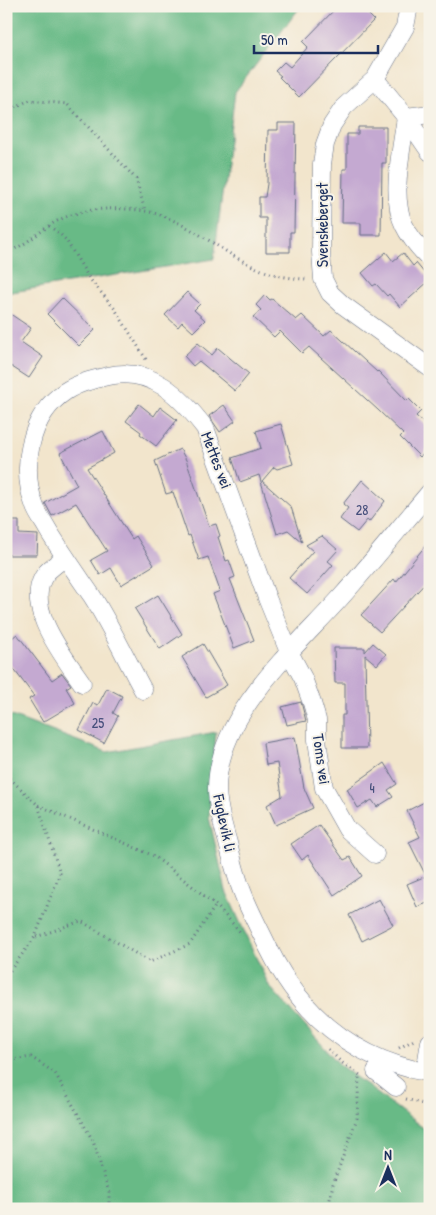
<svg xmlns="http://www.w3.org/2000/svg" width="436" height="1215" viewBox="0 0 436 1215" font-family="'Patrick Hand',sans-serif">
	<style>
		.forest { fill: #68ba86; stroke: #427472 }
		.building { fill: #c4a9d1 }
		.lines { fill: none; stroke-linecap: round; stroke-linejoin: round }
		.minor-casing { stroke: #666f84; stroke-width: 19 }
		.path { stroke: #666f84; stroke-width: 3; stroke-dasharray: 1 4; stroke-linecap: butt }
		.minor { stroke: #fff; stroke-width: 18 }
		.labels { text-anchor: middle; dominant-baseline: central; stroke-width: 4; stroke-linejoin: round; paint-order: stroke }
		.number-label { font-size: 14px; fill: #454e7b }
		.street-label { font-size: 16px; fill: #1b2f5e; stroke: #f7f3e8 }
	</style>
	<rect width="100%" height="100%" fill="#f7f3e8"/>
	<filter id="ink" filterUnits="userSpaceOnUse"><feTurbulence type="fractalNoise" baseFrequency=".02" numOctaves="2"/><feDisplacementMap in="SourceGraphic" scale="10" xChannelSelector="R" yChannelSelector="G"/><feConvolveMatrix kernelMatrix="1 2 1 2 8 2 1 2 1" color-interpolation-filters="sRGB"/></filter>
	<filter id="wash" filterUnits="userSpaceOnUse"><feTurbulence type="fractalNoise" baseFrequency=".0096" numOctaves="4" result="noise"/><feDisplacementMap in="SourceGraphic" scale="20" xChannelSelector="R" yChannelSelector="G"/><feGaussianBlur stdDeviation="1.12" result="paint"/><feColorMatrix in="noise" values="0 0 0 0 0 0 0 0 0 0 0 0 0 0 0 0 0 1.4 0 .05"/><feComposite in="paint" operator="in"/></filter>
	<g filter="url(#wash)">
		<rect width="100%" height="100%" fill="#f2e5cc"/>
		<g class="forest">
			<path d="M6 6H301L235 92 214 259 6 293Z"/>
			<path d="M6 714 107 752 216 732 209 817 226 891 269 986 341 1066 430 1133V1209H6Z"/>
		</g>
		<g id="blocks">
			<g class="building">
				<path d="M338 6H360L374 20 299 97 279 77 281 76 275 71 284 62 290 67 308 47 303 42Z"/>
				<path d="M278 123H296L294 232H290V252H266V218H259V197H265L267 184 268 130H278Z"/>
				<path d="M358 127H386V163H382L381 235H361V223H342L343 169H347V134H358Z"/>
				<path d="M386 252 393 261 403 253 413 266 416 263 430 280 400 307 389 294 387 296 376 284 373 286 362 273Z"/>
				<path d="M187 292 200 304 194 310 205 320 193 332 182 322 178 327 165 315Z"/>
				<path d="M265 295 270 300 272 299 296 320 302 315 324 336 331 330 377 372 378 371 407 401 409 399 421 411 416 416 430 429V447L420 457 400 437 403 434 378 410 309 347 302 353 280 331 274 337 253 317 261 310 256 305Z"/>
				<path d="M62 298 95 330 79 346 47 314Z"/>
				<path d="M6 311 31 328 21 342 43 357 29 378 6 363Z"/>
				<path d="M198 343 212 355 218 348 249 374 235 391 199 361 193 366 184 356Z"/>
				<path d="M139 404 154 416 160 407 177 420 156 446 140 434 141 432 126 421Z"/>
				<path d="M224 405 235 421 220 432 209 416Z"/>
				<path d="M281 424 293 464 277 469 274 467 262 481 291 507 302 542 288 530 277 534 259 475 240 482 232 458 261 448 256 431Z"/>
				<path d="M103 431 114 453 87 468 132 539 136 536 154 565 121 585 111 568 100 575 91 560 107 551 76 503 52 516 45 503 77 485 60 453Z"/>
				<path d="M180 449 186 460 209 526 216 524 220 536 218 537 226 561 229 560 235 577 230 579 254 640 234 648 213 594 220 591 208 557 199 560 190 535 188 536 173 492 166 494 155 461Z"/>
				<path d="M362 480 385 501 369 522 367 520 357 532 340 519 348 508 343 504Z"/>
				<path d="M6 521H19V534L38 535 37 555H6Z"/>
				<path d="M322 536 338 550 328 561 333 565 307 594 289 578 313 551 306 545Z"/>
				<path d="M430 540V578L380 632 361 615 394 579 396 582Z"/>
				<path d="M158 595 182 634 160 649 135 609Z"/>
				<path d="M17 634 52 680 62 673 71 685 66 688 75 703 43 722 29 699 34 696 6 659V643Z"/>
				<path d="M373 643 386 654 377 665 365 655 367 748H342V715H345V683H335L334 648H365V652Z"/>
				<path d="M203 644 227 685 206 697 182 657Z"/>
				<path d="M107 688 122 696 113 713 118 716 104 743 79 730 93 703 98 705Z"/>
				<path d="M301 702 306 721 287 725 282 707Z"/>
				<path d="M295 737 304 788 313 808 276 825 267 805 282 796 277 763 266 765 263 743Z"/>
				<path d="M384 763 397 784 388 790 393 797 377 807 372 800 358 808 347 789Z"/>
				<path d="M430 799V902L417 907 407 884 426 876 409 842 420 837 407 811Z"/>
				<path d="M319 825 344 860 350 857 362 876 334 895 308 855 302 860 291 844Z"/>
				<path d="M379 899 393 925 362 941 349 915Z"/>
			</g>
		</g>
	</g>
	<g filter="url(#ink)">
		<use href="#blocks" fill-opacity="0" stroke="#666f84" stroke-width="1"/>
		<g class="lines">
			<defs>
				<g id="minor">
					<path d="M409 6 405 27 375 79 344 107 332 125 325 144 322 164 321 252 323 279 330 293 343 305 430 368"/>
					<path d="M375 79 406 117 430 114"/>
					<path d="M406 117C402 148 390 197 404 225 410 238 420 249 430 259"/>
					<path d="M406 117 430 152"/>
					<path d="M430 492C401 526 372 562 342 596 296 648 218 713 217 788 217 806 223 826 228 843 232 859 236 876 242 891 249 910 260 930 269 949 302 1016 355 1060 430 1073"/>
					<path d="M65 557C59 562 52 567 47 572 20 603 65 658 82 683"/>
					<path d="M143 690C126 659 111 626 92 596 77 574 62 553 48 530 44 522 38 515 35 507 20 468 29 415 66 391 78 383 94 379 108 376 152 366 181 397 205 428L267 598 289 652 303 678 312 703 317 720V740L324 788 347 829 375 854"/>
					<path d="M376 1071 396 1087"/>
					<path d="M425 1072 430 1042"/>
				</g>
			</defs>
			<use href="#minor" class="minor-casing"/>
			<g class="path">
				<path d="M6 111 30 100 67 104 136 179 145 211"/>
				<path d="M49 226 59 233 66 240 89 278 115 309 147 361"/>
				<path d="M6 252C24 247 36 234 52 224 61 218 76 213 87 211 107 207 145 208 163 216 215 236 247 279 308 279"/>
				<path d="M6 775 38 805 60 873 35 937 6 976"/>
				<path d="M38 805 154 856 216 905 241 933"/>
				<path d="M36 937 81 921 150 962 190 944 216 905"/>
				<path d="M399 1048 414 1040"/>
				<path d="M328 1049 341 1062 360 1075"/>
				<path d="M6 1061 31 1057 55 1073 93 1141 109 1192V1209"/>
				<path d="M406 1099 430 1106"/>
				<path d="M328 1209 333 1184 357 1118 359 1077"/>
			</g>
			<use href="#minor" class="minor"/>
		</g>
	</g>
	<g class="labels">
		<g class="number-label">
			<text x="362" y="509">28</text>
			<text x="98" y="722">25</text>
			<text x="372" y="787">4</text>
		</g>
		<g class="street-label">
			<text transform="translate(322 225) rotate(-90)">Svenskeberget</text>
			<text transform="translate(217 460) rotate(69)">Mettes vei</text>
			<text transform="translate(322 759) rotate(82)">Toms vei</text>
			<text transform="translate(225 823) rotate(78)">Fuglevik li</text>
		</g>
	</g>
	<rect width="436" height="1215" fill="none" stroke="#f7f3e8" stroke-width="25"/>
	<g transform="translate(388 1168)" stroke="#f7f3e8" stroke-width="4" paint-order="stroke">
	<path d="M0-4L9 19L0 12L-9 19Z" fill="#1b2f5e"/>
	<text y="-8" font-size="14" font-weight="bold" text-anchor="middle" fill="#1b2f5e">N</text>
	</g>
	<path d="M254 45v8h124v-8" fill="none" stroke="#1b2f5e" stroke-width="2.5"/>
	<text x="261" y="45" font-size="15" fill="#1b2f5e" stroke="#f7f3e8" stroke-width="4" paint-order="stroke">50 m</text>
</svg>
